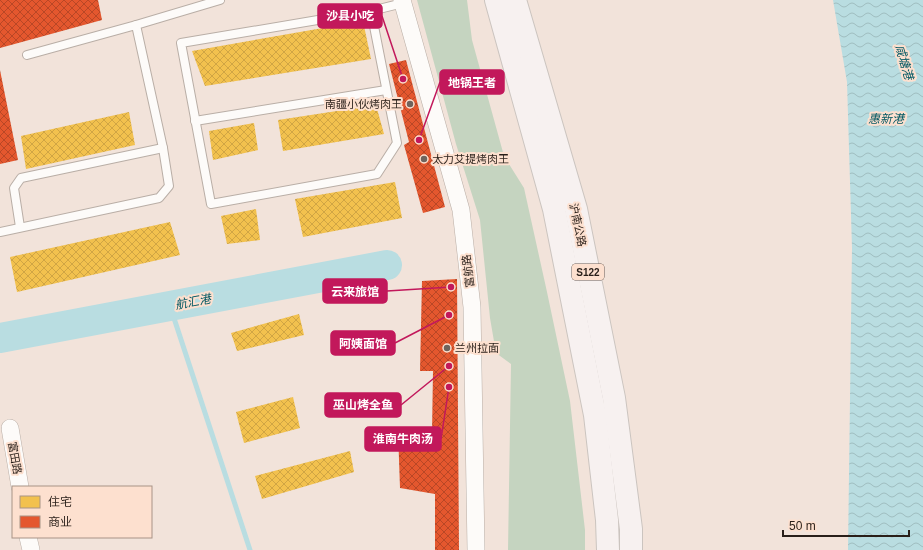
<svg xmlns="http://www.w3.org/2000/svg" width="923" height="550" viewBox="0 0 923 550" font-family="Arial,'Noto Sans SC',sans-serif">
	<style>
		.grass { fill: #c5d4c0 }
		.water { fill: url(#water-waves) }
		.homes { fill: url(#homes-cross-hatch) }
		.shops { fill: url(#shops-cross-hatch) }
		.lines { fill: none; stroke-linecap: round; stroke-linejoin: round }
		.stream { stroke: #b9dde1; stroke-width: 5 }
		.river { stroke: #b9dde1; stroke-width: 30 }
		.lane-casing { stroke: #b9aea6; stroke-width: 10 }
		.street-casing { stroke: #b9aea6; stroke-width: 18 }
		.primary-casing { stroke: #cbc4bf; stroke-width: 24 }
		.lane { stroke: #fdfbf9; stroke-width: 8 }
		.street { stroke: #fdfbf9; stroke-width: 17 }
		.primary { stroke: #f7f1f0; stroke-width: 22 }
		.poi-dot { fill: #6f645d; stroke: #fde0cf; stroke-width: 1.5 }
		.labels { text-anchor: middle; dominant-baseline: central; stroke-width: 4; stroke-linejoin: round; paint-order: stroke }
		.shield { fill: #fde0cf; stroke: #695950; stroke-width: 1 }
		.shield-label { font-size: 10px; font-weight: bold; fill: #291f19 }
		.poi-label { font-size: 11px; fill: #291f19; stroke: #fde0cf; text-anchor: start }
		.street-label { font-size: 11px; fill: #291f19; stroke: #fde0cf }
		.water-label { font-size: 12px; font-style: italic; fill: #005762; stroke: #fde0cf }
		.leader { fill: none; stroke: #c2185b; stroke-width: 1.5 }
		.callout-dot { fill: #c2185b; stroke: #fde0cf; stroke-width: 1.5 }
		.callout { fill: #c2185b; stroke: #c2185b; stroke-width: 1.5 }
		.callout-label { font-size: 12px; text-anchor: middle; font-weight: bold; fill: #fff }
	</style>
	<defs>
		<pattern id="water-waves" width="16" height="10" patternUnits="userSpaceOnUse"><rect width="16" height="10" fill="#b9dde1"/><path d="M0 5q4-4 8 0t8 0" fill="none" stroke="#9fbdc0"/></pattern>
		<pattern id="homes-cross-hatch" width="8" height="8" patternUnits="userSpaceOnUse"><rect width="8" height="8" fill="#f2c14e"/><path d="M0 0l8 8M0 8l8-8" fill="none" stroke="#d0a544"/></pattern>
		<pattern id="shops-cross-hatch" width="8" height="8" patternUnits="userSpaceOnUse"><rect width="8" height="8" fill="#e4572e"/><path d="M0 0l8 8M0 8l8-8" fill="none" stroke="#b94726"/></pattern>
	</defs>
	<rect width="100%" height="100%" fill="#f2e3da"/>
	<path class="grass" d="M417 0H467L472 40 504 156 524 188 547 292 570 401 585 530V550H508L511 364 496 353 490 318 480 220 456 144Z"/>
	<path class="water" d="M833 0H923V550H848L852 248 847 82Z"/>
	<g class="homes">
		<path d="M363 21 371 59 205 86 192 51Z"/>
		<path d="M376 105 384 134 283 151 278 120Z"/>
		<path d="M129 112 135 145 26 169 21 136Z"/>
		<path d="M254 123 258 150 213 160 209 131Z"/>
		<path d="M395 182 402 218 303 237 295 199Z"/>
		<path d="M256 209 260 240 227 244 221 216Z"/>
		<path d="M170 222 180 255 17 292 10 257Z"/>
		<path d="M299 314 304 335 237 351 231 333Z"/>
		<path d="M293 397 300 428 244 443 236 412Z"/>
		<path d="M350 451 354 472 262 499 255 476Z"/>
	</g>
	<g class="shops">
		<path d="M0 0H98L102 20 0 48Z"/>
		<path d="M406 60 445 207 423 213 404 145 409 142 389 64Z"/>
		<path d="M0 70 18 160 0 164Z"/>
		<path d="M457 279 459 550H435V494L400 488 398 431 432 433 433 371H420L422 281Z"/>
	</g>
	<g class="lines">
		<path class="stream" d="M170 306 250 550"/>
		<path class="river" d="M0 338 387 265"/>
		<defs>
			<g id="lane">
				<path d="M371 11 397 143 377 174 211 204 181 43 371 11 403 3"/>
				<path d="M136 25 220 0"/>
				<path d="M195 121 386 90"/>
				<path d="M20 227 14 188 21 178 163 148"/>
				<path d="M0 232 159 198 169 186 163 148 136 25 27 55"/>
			</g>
			<g id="street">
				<path d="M402 0 461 210 472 307 476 550"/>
				<path d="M10 428 20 487"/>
				<path d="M28 537 31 550"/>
			</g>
			<g id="primary">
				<path d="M496 0 554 209 595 415 607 520 608 550"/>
				<path d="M515 0 576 209 614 398 631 529V550"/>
			</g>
		</defs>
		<use href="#lane" class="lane-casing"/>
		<use href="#street" class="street-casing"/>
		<use href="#primary" class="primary-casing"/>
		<use href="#lane" class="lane"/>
		<use href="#street" class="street"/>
		<use href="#primary" class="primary"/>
	</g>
	<g class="poi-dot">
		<circle cx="410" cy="104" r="4"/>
		<circle cx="424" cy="159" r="4"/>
		<circle cx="447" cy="348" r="4"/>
	</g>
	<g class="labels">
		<rect class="shield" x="572" y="264" width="32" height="16" rx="3"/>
		<g class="shield-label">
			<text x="588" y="272">S122</text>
		</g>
		<g class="poi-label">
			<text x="402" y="104" text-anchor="end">南疆小伙烤肉王</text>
			<text x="432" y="159">太力艾提烤肉王</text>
			<text x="455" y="348">兰州拉面</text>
		</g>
		<g class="street-label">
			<text transform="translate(578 225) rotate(78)">沪南公路</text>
			<text transform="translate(468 271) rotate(-97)">富航路</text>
			<text transform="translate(15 458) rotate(80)">富田路</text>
		</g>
		<g class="water-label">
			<text transform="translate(904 62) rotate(73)">咸塘港</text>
			<text x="886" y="119">惠新港</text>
			<text transform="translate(193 302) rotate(-11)">航汇港</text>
		</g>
	</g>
	<path class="leader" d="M403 79L382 16M419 140L440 82M451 287L387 291M449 315L395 343M449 366L401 405M449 387L441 439"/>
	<g class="callout-dot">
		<circle cx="403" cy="79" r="4"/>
		<circle cx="419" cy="140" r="4"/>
		<circle cx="451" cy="287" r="4"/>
		<circle cx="449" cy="315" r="4"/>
		<circle cx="449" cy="366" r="4"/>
		<circle cx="449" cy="387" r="4"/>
	</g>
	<g class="callout">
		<rect x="318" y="4" width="64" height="24" rx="4"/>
		<rect x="440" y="70" width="64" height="24" rx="4"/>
		<rect x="323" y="279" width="64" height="24" rx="4"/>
		<rect x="331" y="331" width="64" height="24" rx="4"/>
		<rect x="325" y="393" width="76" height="24" rx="4"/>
		<rect x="365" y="427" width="76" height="24" rx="4"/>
	</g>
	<g class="callout-label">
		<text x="350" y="20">沙县小吃</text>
		<text x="472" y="87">地锅王者</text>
		<text x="355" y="296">云来旅馆</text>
		<text x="363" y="348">阿姨面馆</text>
		<text x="363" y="409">巫山烤全鱼</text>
		<text x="403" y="443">淮南牛肉汤</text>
	</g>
	<rect x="12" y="486" width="140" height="52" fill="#fde0cf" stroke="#a89386"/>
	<rect x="20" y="496" width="20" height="12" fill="#f2c14e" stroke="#a89386"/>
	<text x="48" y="506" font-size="12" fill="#291f19">住宅</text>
	<rect x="20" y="516" width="20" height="12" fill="#e4572e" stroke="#a89386"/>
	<text x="48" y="526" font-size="12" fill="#291f19">商业</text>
	<path d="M783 530v6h126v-6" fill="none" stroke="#291f19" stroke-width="2"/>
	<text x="789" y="530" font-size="12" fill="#291f19" stroke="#fde0cf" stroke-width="3" paint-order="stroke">50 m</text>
</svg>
